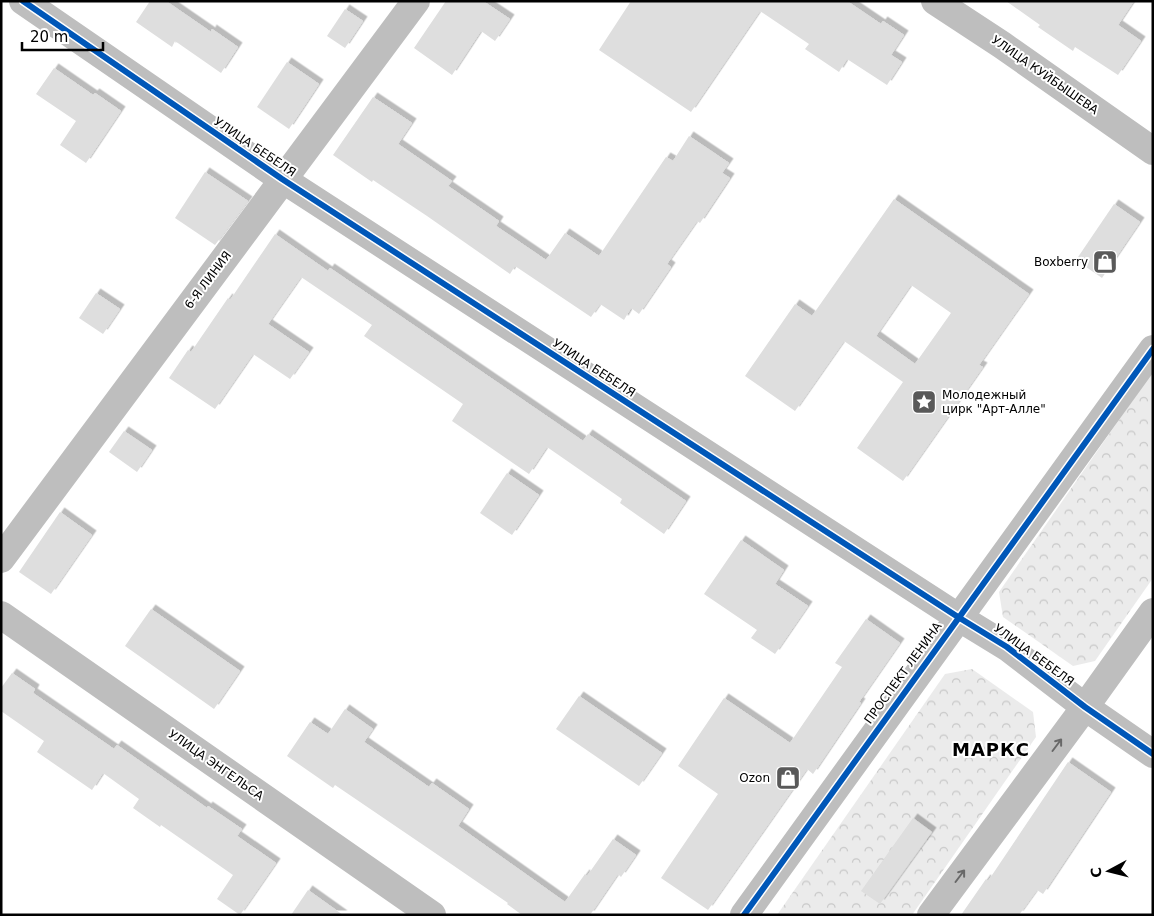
<svg xmlns="http://www.w3.org/2000/svg" width="1154" height="916" viewBox="0 0 1154 916" font-family="'DejaVu Sans',sans-serif">
	<style>
		.park { fill: url(#park-crowns) }
		.building { fill: #dedede; fill-rule: evenodd; filter: url(#shadow) }
		.lines { fill: none; stroke-linecap: round; stroke-linejoin: round }
		.minor { stroke: #bebebe; stroke-width: 28 }
		.cycleway-casing { stroke: #fff; stroke-width: 9 }
		.cycleway { stroke: #0057b8; stroke-width: 6 }
		.oneway { stroke: #686868 }
		.labels { text-anchor: middle; dominant-baseline: central; stroke-width: 4; stroke-linejoin: round; paint-order: stroke }
		.street-label { font-size: 12px; fill: #000; stroke: #fff }
		.poi-label { font-size: 12px; fill: #000; stroke: #fff; text-anchor: end }
		.district-label { font-size: 18px; font-weight: bold; letter-spacing: 1px; fill: #000; stroke: #fff }
	</style>
	<defs>
		<pattern id="park-crowns" width="20" height="18" patternUnits="userSpaceOnUse" patternTransform="scale(1.25)"><rect width="20" height="18" fill="#ebebeb"/><path d="M2 6a3 3 0 1 1 6 0M12 15a3 3 0 1 1 6 0" fill="none" stroke="#c8c8c8"/></pattern>
		<filter id="shadow"><feDropShadow dx="4.5" dy="-4.5" stdDeviation="0" flood-color="#0004"/></filter>
	</defs>
	<rect width="100%" height="100%" fill="#fff"/>
	<g class="park">
		<path d="M1153 371V578L1095 661 1073 666 1003 617 999 592Z"/>
		<path d="M972 669 1033 712 1036 737 912 915H777L945 674Z"/>
	</g>
	<g class="building">
		<path d="M150 1H166L211 32 212 29 238 47 221 73 175 41 172 47 136 22Z"/>
		<path d="M446 1H483L510 19 495 41 481 31 452 75 414 48Z"/>
		<path d="M631 1H847L881 24 883 21 904 35 891 55 902 62 887 85 847 59 839 72 805 49 809 44 760 11 691 112 599 50Z"/>
		<path d="M1006 1H1134L1118 25 1141 41 1118 75 1075 47 1073 51 1038 27 1040 25Z"/>
		<path d="M345 9 363 21 345 48 327 36Z"/>
		<path d="M287 62 319 84 289 129 257 107Z"/>
		<path d="M54 68 93 95 95 93 121 111 86 163 60 145 76 121 36 94Z"/>
		<path d="M373 97 412 123 398 144 452 181 448 186 499 221 496 226 546 260 565 233 599 256 666 157 673 161 689 136 729 163 722 173 730 178 700 223 697 221 667 264 671 267 639 314 631 308 624 320 600 304 591 317 515 266 510 274 427 216 373 180 372 182 333 155Z"/>
		<path d="M205 172 248 201 215 245 175 218Z"/>
		<path d="M894 199 1029 294 979 365 983 367 903 481 857 448 903 382 844 341 795 411 745 376 795 304 812 316ZM911 285 951 313 915 364 876 336Z"/>
		<path d="M1114 204 1140 222 1102 278 1076 260Z"/>
		<path d="M275 234 328 271 330 268 583 441 588 434 686 501 664 534 620 503 622 499 547 447 529 474 452 421 463 404 364 336 372 325 301 277 268 324 309 352 290 379 253 354 215 409 169 378 188 350 191 352 228 298 230 300Z"/>
		<path d="M96 293 120 309 103 334 79 318Z"/>
		<path d="M124 431 152 450 137 472 109 452Z"/>
		<path d="M507 473 539 495 512 535 480 513Z"/>
		<path d="M60 512 92 535 51 594 19 572Z"/>
		<path d="M741 540 784 570 775 584 808 606 775 654 751 638 757 630 704 594Z"/>
		<path d="M151 609 240 671 214 709 125 646Z"/>
		<path d="M866 619 900 643 859 702 861 703 813 774 807 769 708 910 661 878 718 794 678 766 724 698 790 743 842 667 835 663Z"/>
		<path d="M12 673 35 689 33 693 114 749 117 745 207 808 208 806 242 829 237 836 276 863 240 915 217 899 233 875 161 825 160 827 133 808 139 799 103 773 92 790 37 752 44 741 1 711V688Z"/>
		<path d="M579 696 662 753 639 786 556 729Z"/>
		<path d="M345 709 373 729 364 742 429 787 432 783 469 809 458 826 565 902 585 874 587 876 613 839 636 855 621 877 618 874 590 915H522L507 904 508 903 438 855 335 785 333 788 287 756 310 722 328 734Z"/>
		<path d="M1068 762 1111 792 1043 894 1037 890 1019 915H961L986 879 988 881Z"/>
		<path d="M913 818 932 832 880 904 861 891Z"/>
		<path d="M308 890 343 915H291Z"/>
	</g>
	<g class="lines">
		<g class="minor">
			<path d="M23 1 282 179 958 617 1007 647 1085 707 1153 754"/>
			<path d="M935 1 1002 45 1153 151"/>
			<path d="M1 559 416 1"/>
			<path d="M1 615 432 915"/>
			<path d="M744 915 1153 349"/>
			<path d="M931 915 1085 707 1153 612"/>
		</g>
		<defs>
			<g id="cycleway">
				<path d="M23 1 282 179 958 617 1007 647 1085 707 1153 754"/>
				<path d="M744 915 1153 349"/>
			</g>
		</defs>
		<use href="#cycleway" class="cycleway-casing"/>
		<use href="#cycleway" class="cycleway"/>
	</g>
	<defs><path id="oneway-shaft" d="M-6 0H5M1.5-3L5.5 0L1.5 3" fill="none" stroke-width="1.6" stroke-linecap="round" stroke-linejoin="round" transform="scale(1.25)"/></defs>
	<g class="oneway">
		<use href="#oneway-shaft" transform="translate(1057 745) rotate(-53)"/>
		<use href="#oneway-shaft" transform="translate(960 876) rotate(-53)"/>
	</g>
	<defs>
		<symbol id="shop-square" viewBox="-11 -11 22 22"><rect x="-9" y="-9" width="18" height="18" rx="4" fill="#595959" stroke="#fff"/><path d="M-5-2.5h2.3a2.7 3.5 0 0 1 5.4 0H5L5.5 6h-11ZM-1.5-2.5h3a1.5 2.3 0 0 0-3 0Z" fill="#fff"/></symbol>
		<symbol id="sight-square" viewBox="-11 -11 22 22"><rect x="-9" y="-9" width="18" height="18" rx="4" fill="#595959" stroke="#fff"/><path d="M0-6L1.8-2.2L6-1.7L2.9 1.2L3.7 5.4L0 3.3L-3.7 5.4L-2.9 1.2L-6-1.7L-1.8-2.2Z" fill="#fff"/></symbol>
	</defs>
	<g fill-rule="evenodd">
		<use href="#shop-square" x="1091" y="248" width="28" height="28"/>
		<use href="#sight-square" x="910" y="388" width="28" height="28"/>
		<use href="#shop-square" x="774" y="764" width="28" height="28"/>
	</g>
	<g class="labels">
		<g class="street-label">
			<text transform="translate(1045 75) rotate(35)">УЛИЦА КУЙБЫШЕВА</text>
			<text transform="translate(255 147) rotate(34)">УЛИЦА БЕБЕЛЯ</text>
			<text transform="translate(208 280) rotate(-53)">6-Я ЛИНИЯ</text>
			<text transform="translate(594 368) rotate(33)">УЛИЦА БЕБЕЛЯ</text>
			<text transform="translate(1034 655) rotate(36)">УЛИЦА БЕБЕЛЯ</text>
			<text transform="translate(903 673) rotate(-54)">ПРОСПЕКТ ЛЕНИНА</text>
			<text transform="translate(216 765) rotate(35)">УЛИЦА ЭНГЕЛЬСА</text>
		</g>
		<g class="poi-label">
			<text x="1088" y="262">Boxberry</text>
			<text x="942" y="395" text-anchor="start">Молодежный<tspan x="942" dy="14">цирк "Арт-Алле"</tspan></text>
			<text x="770" y="778">Ozon</text>
		</g>
		<g class="district-label">
			<text x="991" y="749">МАРКС</text>
		</g>
	</g>
	<rect width="1154" height="916" fill="none" stroke="#000000" stroke-width="5"/>
	<g transform="translate(1109 871) rotate(263)" stroke="#ffffff" stroke-width="4" paint-order="stroke">
	<path d="M0-4L9 19L0 12L-9 19Z" fill="#000000"/>
	<text y="-8" font-size="14" font-weight="bold" text-anchor="middle" fill="#000000">С</text>
	</g>
	<path d="M22 42v8h81v-8" fill="none" stroke="#000000" stroke-width="2.5"/>
	<text x="30" y="42" font-size="15" fill="#000000" stroke="#ffffff" stroke-width="4" paint-order="stroke">20 m</text>
</svg>
